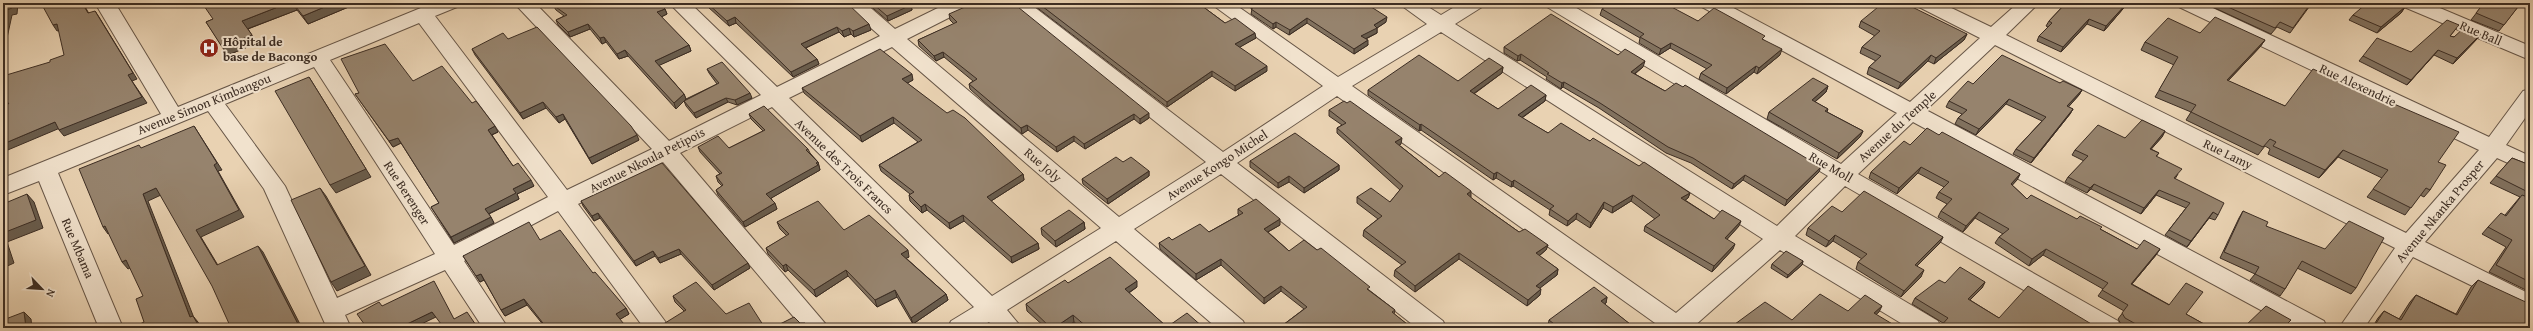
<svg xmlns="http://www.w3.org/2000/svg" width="2533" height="331" viewBox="0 0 2533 331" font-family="'Gentium Book Plus',serif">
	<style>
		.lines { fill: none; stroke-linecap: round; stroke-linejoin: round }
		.minor-casing { stroke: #675647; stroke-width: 2 }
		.minor { fill: #f1e2cd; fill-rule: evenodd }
		.wall { fill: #81715e; stroke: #3c2d23 }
		.shaded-wall { fill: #695c4c; stroke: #3c2d23 }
		.building { fill: #96836d; stroke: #3c2d23 }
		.labels { text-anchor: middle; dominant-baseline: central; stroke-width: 4; stroke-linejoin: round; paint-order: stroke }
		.street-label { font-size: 13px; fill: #3c2d23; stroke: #f1e2cd }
		.poi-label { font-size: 13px; font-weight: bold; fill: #3c2d23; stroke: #f1e2cd; text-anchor: start }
	</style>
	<rect width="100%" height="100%" fill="#e9d2b2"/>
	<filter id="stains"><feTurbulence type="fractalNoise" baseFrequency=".005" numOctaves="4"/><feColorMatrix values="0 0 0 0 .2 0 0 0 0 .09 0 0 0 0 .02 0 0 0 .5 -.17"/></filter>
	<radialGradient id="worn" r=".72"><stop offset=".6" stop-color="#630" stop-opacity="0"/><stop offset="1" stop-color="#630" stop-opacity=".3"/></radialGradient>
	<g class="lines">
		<defs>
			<g id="minor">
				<path d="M95 3H115L178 107 433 3H460L457 7 435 16 567 190 652 149 514 3H535L669 141 761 95 669 3H690L777 87 880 36 843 3H865L895 29 948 3H973L970 7 907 39 1119 217 1206 162 1007 3H1029L1223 152 1323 86 1210 3H1233L1338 77 1427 24 1398 3H1422L1441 15 1461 3H1485L1482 7 1455 24 1777 226 1828 176 1547 7 1544 3H1568L1841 164 1897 113 1702 7 1699 3H1724L1910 102 1980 38 1919 7 1916 3H1941L1991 27 2018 3H2039L2006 35 2406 233 2479 150 2179 7 2176 3H2202L2489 137 2523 91 2530 89V111L2506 145 2530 156V173L2497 158 2425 242 2530 294V314L2413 257 2364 328H2339L2395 248 1995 45 1926 110 2324 321 2327 328H2294L1913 122 1858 174 2118 321 2121 328H2089L1845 186 1795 236 1938 321 1941 328H1909L1780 250 1692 328H1662L1337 96 1237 163 1443 321 1446 328H1417L1221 174 1134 229 1243 321 1246 328H1217L1116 241 1007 310 1022 328H994L989 322 979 328H948L951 321 974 307 772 107 680 153 829 328H803L663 162 578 204 670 328H644L558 211 464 261 508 328H483L445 270 345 315 351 328H327L264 189 208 111 58 173 123 328H99L39 181 3 195V178L161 114ZM419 23 548 197 454 245 330 60ZM1441 32 1763 239 1676 313 1352 86ZM892 47 1101 228 992 296 789 98ZM314 67 435 254 337 298 285 186 225 104Z"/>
				<path d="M2401 3H2428L2530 46V60L2404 7Z"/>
			</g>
		</defs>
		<use href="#minor" class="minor-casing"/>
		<use href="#minor" class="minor"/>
	</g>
	<g class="wall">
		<path d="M233 3H358L308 24 297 10 248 29 257 43 228 55 206 22 213 19 229 5Z"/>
		<path d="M706 3H847L871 30 854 37 851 34 844 37 839 32 806 48 817 59 819 64 793 77 736 23 729 26 708 7Z"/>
		<path d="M867 3H915L911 5 912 10 888 21Z"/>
		<path d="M1031 3H1198L1225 23 1256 38 1239 47 1267 71 1235 91 1212 76 1167 107Z"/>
		<path d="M1244 3H1365L1386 22 1377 28V33L1366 39 1368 45 1354 54 1307 23 1289 35 1276 27 1273 29 1251 14 1252 9Z"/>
		<path d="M1425 3H1435L1430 6Z"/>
		<path d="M2066 3H2128L2104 31 2087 24 2061 52 2037 41 2039 36 2048 27 2046 26 2049 21Z"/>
		<path d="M2204 3H2269L2278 7 2312 3 2290 33 2277 27 2271 34Z"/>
		<path d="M2484 3H2521L2499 31 2471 20Z"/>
		<path d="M553 5 665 9 667 14 661 17 689 45 691 51 659 65 684 94 686 99 717 84 709 73 707 69 752 98 737 105 728 102 696 118 686 106 684 101 676 109 628 56 619 59 606 42 602 44 590 29 570 37 558 25 556 20 564 16 556 10Z"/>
		<path d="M2405 7 2401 13 2377 33 2349 20 2353 15Z"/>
		<path d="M1602 9 1698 21 1764 40 1780 55 1757 74 1754 72 1726 94 1699 79 1701 73 1707 69 1670 48 1659 55 1639 43 1640 38 1600 15Z"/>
		<path d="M949 14 1149 118 1140 124 1134 119 1085 149 1074 141 1057 152 1028 130 1022 134 992 109 970 89 969 84 973 81 944 57 936 61 919 46 918 40 954 24 950 20Z"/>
		<path d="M1861 21 1967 34 1964 40 1934 64 1928 61 1898 89 1867 74 1869 67 1876 61 1860 53 1862 47 1875 36 1859 27Z"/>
		<path d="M2459 25 2450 36 2454 37 2481 34 2477 39 2453 64 2434 55 2407 85 2359 61 2363 56 2411 52Z"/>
		<path d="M2200 33 2265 40 2260 47 2228 81 2285 106 2438 162 2430 190 2424 197 2420 195 2405 215 2367 197 2382 178 2338 157 2319 178 2268 154 2270 149 2265 146 2258 155 2186 120 2191 112 2155 97 2174 65 2141 50 2145 42Z"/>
		<path d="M508 39 639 140 592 164 565 119 559 123 546 108 523 119 475 55 472 49Z"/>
		<path d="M1504 47 1618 55 1643 67 1635 74 1665 91 1819 172 1785 206 1743 180 1732 189 1691 163 1666 153 1599 108 1563 87 1561 89 1546 79 1547 77 1520 60 1517 61 1504 53Z"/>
		<path d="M1503 67 1502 73 1474 94 1498 109 1546 95 1545 101 1522 118 1548 133 1590 141 1690 193 1688 198 1685 200 1714 219 1739 226 1727 239 1733 249 1712 272 1644 231 1645 226 1655 219 1631 201 1612 213 1603 208 1590 228 1576 219 1567 226 1549 215 1550 210 1513 186 1511 187 1496 178 1493 180 1421 130 1419 131 1368 95V90L1458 81Z"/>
		<path d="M913 80 907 83 1023 174 1024 180 991 201 1038 243 1039 249 1012 263 964 221 950 229 927 210 922 213 910 201 909 195 910 194 881 171 879 165 918 142 894 123 862 142 804 93 802 88Z"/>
		<path d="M413 81 472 103 498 132 492 135 513 166 534 186 517 194 519 199 489 214 494 223 454 243 431 207 439 203 401 143 393 147 355 94Z"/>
		<path d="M2060 83 2082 90 2079 95 2068 107 2073 109 2070 114 2031 163 2013 154 2016 149 2042 121 2006 104 1976 135 1955 124 1958 118 1962 114 1946 107 1949 101Z"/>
		<path d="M1828 86 1826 92 1815 102 1828 109 1827 112 1863 131 1860 137 1837 159 1767 119 1769 112Z"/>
		<path d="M1329 110 1401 144 1399 145 1439 177 1471 197H1470L1474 200 1519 232 1548 245 1546 250 1539 256 1558 269 1557 275 1539 288 1540 295 1527 306 1459 259 1415 292 1394 276 1395 270 1402 265 1363 236 1364 230 1378 219 1357 203V197L1390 202 1400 190 1337 133V128L1342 125 1329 116Z"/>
		<path d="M749 114 808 149 810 153 818 162 820 170 771 198 777 209 745 227 718 195 716 190 722 186 718 182 716 176 720 174 700 152 698 147 729 148 763 131 751 119Z"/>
		<path d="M2165 131 2162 137 2151 149 2159 153 2156 157 2178 174 2175 179 2218 215 2215 220 2209 218 2187 247 2165 235 2186 208 2156 195 2141 214 2091 189 2087 193 2065 182 2068 177 2084 161 2072 155 2075 150 2125 138Z"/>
		<path d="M1939 135 2020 174 2017 180 2012 185 2027 199 2100 229 2137 249H2160L2156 255 2132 284 2211 328H2128L2121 324 2118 319 2124 311 2098 296 2103 289 2043 255 2029 266 1995 243 1999 237 2003 234 1975 218 1963 232 1938 217 1941 211 1947 204 1936 198 1939 192 1944 187 1918 173 1897 194 1869 178 1871 172 1910 145Z"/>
		<path d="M2530 148V155L2527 153Z"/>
		<path d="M2512 158 2530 165V195L2528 197 2530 198V292L2489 272 2506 247 2482 234 2488 227 2505 215 2520 197 2490 183Z"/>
		<path d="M1250 161 1339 165V170L1304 193 1289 182 1278 188 1250 167Z"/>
		<path d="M1123 162 1149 171V176L1108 204 1083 184 1082 179Z"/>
		<path d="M581 201 750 268 714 290 681 254 660 263 655 256 636 266 600 218 594 221 583 206Z"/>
		<path d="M1238 209 1280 225 1268 232 1289 251 1369 290 1395 310 1394 314 1412 328H1279L1304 309 1281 291 1264 304 1221 265 1196 280 1160 249 1159 243 1209 232 1239 215 1238 214Z"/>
		<path d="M2243 211 2266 226 2356 288 2351 294 2297 268 2285 289 2280 296 2250 280 2255 274 2220 258 2239 218Z"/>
		<path d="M1842 212 1943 237 1940 243 1917 266 1921 277 1901 297 1856 269 1858 262 1862 259 1833 241 1826 247 1806 235 1808 228Z"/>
		<path d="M777 222 844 230 909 257 906 258 946 294 948 300 913 324 897 297 877 307 848 276 816 297 788 270 785 272 768 254 766 248 787 236 780 229Z"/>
		<path d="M1084 222 1085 229 1056 247 1042 235 1041 228Z"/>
		<path d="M540 240 593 273 626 308 629 314 620 319 545 327 527 305 505 316 484 280 480 282 463 256Z"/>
		<path d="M1803 261 1802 265 1787 278 1771 268 1772 264Z"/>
		<path d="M2478 280 2530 328H2372L2378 318 2384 311 2399 319 2410 302 2416 295 2456 314 2471 287Z"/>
		<path d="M1985 282 1982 288 1970 300 1999 318 1943 323 1912 304 1915 298 1945 283Z"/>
		<path d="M1068 283 1137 287 1129 293 1167 327 1204 328H1082L1074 322 1064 328H1046L1027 311 1026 304Z"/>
		<path d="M673 296 726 314 684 311 675 302Z"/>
		<path d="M1607 297 1606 303 1604 304 1635 328H1550L1548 326 1549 320Z"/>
	</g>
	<g class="shaded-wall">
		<path d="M13 3H18L17 14 12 15 7 38 5 82 3 80V29L7 10Z"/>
		<path d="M82 3H83L92 19 88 13Z"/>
		<path d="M288 3H293L297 10 247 29 242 21Z"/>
		<path d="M334 3H358L308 24 303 16Z"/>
		<path d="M907 3H915L911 5 912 10 888 21 887 16Z"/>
		<path d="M1431 3H1435L1430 6Z"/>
		<path d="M2127 3H2128L2104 31 2106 26Z"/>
		<path d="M2405 7 2401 13 2377 33 2381 27Z"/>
		<path d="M665 9 667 14 659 18 657 12Z"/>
		<path d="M95 11 99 17 137 79 132 81 147 103 64 136 59 130 128 75Z"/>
		<path d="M735 17 736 23 729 26 727 21Z"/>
		<path d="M1387 17 1386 22 1377 28V33L1361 41V36L1374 25Z"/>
		<path d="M1307 18V23L1289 35 1290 30Z"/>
		<path d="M2089 19 2087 24 2061 52 2063 47Z"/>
		<path d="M1276 22V27L1273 29V24Z"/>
		<path d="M57 24 61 30 57 31 53 25Z"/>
		<path d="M588 24 590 29 570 37 568 32Z"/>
		<path d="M869 24 871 30 854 37 853 31Z"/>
		<path d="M837 27 839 32 803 49 801 44Z"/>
		<path d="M849 28 851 34 844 37 842 31Z"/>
		<path d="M1255 33 1256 38 1235 50V44Z"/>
		<path d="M1967 34 1964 40 1934 64 1936 58Z"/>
		<path d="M2481 34 2477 39 2453 64 2457 58Z"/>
		<path d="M252 35 257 43 228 55 222 47Z"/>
		<path d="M604 37 606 42 602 44 600 38Z"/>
		<path d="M1368 40V45L1354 54V49Z"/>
		<path d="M2265 40 2260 47 2222 87 2227 80Z"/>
		<path d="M1671 43 1670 48 1659 55 1661 49Z"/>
		<path d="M689 45 691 51 658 66 655 61Z"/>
		<path d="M1782 49 1780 55 1757 74 1759 68Z"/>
		<path d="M625 50 628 56 619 59 617 54Z"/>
		<path d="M2438 50 2434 55 2407 85 2411 80Z"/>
		<path d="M943 52 944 57 936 61 934 56Z"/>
		<path d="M1521 54 1520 60 1517 61 1518 56Z"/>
		<path d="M1931 55 1928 61 1898 89 1901 83Z"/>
		<path d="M817 59 819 64 793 77 791 72Z"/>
		<path d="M1645 61 1643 67 1630 77 1631 72Z"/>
		<path d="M1267 66V71L1235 91V86Z"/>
		<path d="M1756 66 1754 72 1726 94 1727 88Z"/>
		<path d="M1503 67 1502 73 1469 97 1470 91Z"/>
		<path d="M1212 71V76L1167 107V102Z"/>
		<path d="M912 74 913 80 904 85 902 79Z"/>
		<path d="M309 77 371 177 336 193 330 185Z"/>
		<path d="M1564 82 1563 87 1561 89 1562 83Z"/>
		<path d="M1828 86 1826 92 1810 106 1812 100Z"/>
		<path d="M2082 90 2079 95 2064 112 2067 106Z"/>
		<path d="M750 93 752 98 737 105 735 100Z"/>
		<path d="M684 94 686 99 676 109 674 103Z"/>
		<path d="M1546 95 1545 101 1517 121 1518 115Z"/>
		<path d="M726 98 728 102 696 118 694 113Z"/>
		<path d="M2009 99 2006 104 1976 135 1979 129Z"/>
		<path d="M543 102 546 108 523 119 520 113Z"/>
		<path d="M9 103 3 113V105Z"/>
		<path d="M2073 109 2070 114 2031 163 2034 158Z"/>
		<path d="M1149 113V118L1140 124V119Z"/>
		<path d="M563 114 565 119 559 123 556 117Z"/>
		<path d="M1134 114V119L1085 149 1084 144Z"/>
		<path d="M893 117 894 123 862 142 860 136Z"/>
		<path d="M55 122 60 128 3 152V144Z"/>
		<path d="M1421 124V130L1419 131 1420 125Z"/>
		<path d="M1027 125 1028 130 1022 134 1021 128Z"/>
		<path d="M194 126 222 170 218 171 244 217 201 237 222 272 217 265 196 230 214 165Z"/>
		<path d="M495 126 498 132 491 135 488 130Z"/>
		<path d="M1863 131 1860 137 1837 159 1839 153Z"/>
		<path d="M2165 131 2162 137 2147 154 2150 149Z"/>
		<path d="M637 135 639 140 592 164 589 158Z"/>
		<path d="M1074 136V141L1057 152 1056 147Z"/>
		<path d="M398 138 401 143 393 147 389 141Z"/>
		<path d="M1402 138 1401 144 1395 148V142Z"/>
		<path d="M2343 150 2338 157 2319 178 2325 170Z"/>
		<path d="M818 162 820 170 768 200 766 194Z"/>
		<path d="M1339 165V170L1304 193V188Z"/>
		<path d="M1821 167 1819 172 1785 206 1787 200Z"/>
		<path d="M1921 167 1918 173 1897 194 1899 188Z"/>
		<path d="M1149 171V176L1108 204 1107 199Z"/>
		<path d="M1497 172 1496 178 1493 180 1494 174Z"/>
		<path d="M1023 174 1024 180 988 203 987 197Z"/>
		<path d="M2020 174 2017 180 2008 190 2011 184Z"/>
		<path d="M1745 175 1743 180 1732 189 1734 184Z"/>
		<path d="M1289 176V182L1278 188V183Z"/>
		<path d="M531 180 534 186 517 194 519 199 488 214 485 209 513 189Z"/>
		<path d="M1514 180 1513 186 1511 187 1512 182Z"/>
		<path d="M2094 184 2091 189 2087 193 2090 188Z"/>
		<path d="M156 188 161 195 148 201 196 323 190 317 143 194Z"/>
		<path d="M320 188 326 196 371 275 337 291 331 282Z"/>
		<path d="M2159 190 2156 195 2141 214 2144 208Z"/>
		<path d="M1471 191V197L1466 200 1467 194Z"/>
		<path d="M1690 193 1688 198 1680 204 1681 198Z"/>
		<path d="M27 194 34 202 43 228 7 242 14 263 3 268V233Z"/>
		<path d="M1633 195 1631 201 1612 213 1613 207Z"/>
		<path d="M1604 202 1603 208 1590 228 1591 223Z"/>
		<path d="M775 203 777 209 745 227 743 222Z"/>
		<path d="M925 204 927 210 922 213 921 207Z"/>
		<path d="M1979 212 1975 218 1963 232 1966 226Z"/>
		<path d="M2213 212 2209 218 2187 247 2191 241Z"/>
		<path d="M598 213 600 218 594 221 592 216Z"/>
		<path d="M1577 213 1576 219 1567 226 1568 221Z"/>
		<path d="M963 215 964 221 950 229 949 223Z"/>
		<path d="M491 217 494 223 454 243 451 237Z"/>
		<path d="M1280 219V225L1264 234V229Z"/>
		<path d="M1741 221 1739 226 1723 244 1725 238Z"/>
		<path d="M1084 222 1085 229 1056 247 1055 241Z"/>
		<path d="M105 226 111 232 108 234 103 227Z"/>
		<path d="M1835 235 1833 241 1826 247 1829 241Z"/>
		<path d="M1943 237 1940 243 1912 271 1915 265Z"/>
		<path d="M1038 243 1039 249 1012 263 1011 257Z"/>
		<path d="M1735 244 1733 249 1712 272 1714 266Z"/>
		<path d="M1548 245 1546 250 1535 259 1536 253Z"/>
		<path d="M258 246 263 252 302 328H300Z"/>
		<path d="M679 249 681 254 660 263 658 258Z"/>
		<path d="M2046 249 2043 255 2029 266 2032 259Z"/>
		<path d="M2160 249 2156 255 2127 290 2131 284Z"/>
		<path d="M908 250 909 257 903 260 901 254Z"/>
		<path d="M653 251 655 256 636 266 634 261Z"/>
		<path d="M1459 253V259L1415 292V286Z"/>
		<path d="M1221 259V265L1196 280V274Z"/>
		<path d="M126 260 132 267 128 269 122 262Z"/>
		<path d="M1803 261 1802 265 1787 278 1788 275Z"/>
		<path d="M748 263 750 268 714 290 712 285Z"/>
		<path d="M786 264 788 270 785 272 783 266Z"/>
		<path d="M1558 269 1557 275 1535 292 1536 286Z"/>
		<path d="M846 270 848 276 816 297 814 290Z"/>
		<path d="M1924 270 1921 277 1901 297 1904 291Z"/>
		<path d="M481 274 484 280 480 282 476 276Z"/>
		<path d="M1137 281V287L1125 295V289Z"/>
		<path d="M1985 282 1982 288 1965 305 1968 299Z"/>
		<path d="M1281 286V291L1264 304V298Z"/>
		<path d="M1541 289 1540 295 1527 306 1528 300Z"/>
		<path d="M895 290 897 297 877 307 875 300Z"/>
		<path d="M946 294 948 300 913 324 911 318Z"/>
		<path d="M1607 297 1606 303 1599 307 1601 301Z"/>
		<path d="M524 299 527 305 505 316 501 310Z"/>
		<path d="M3 302 9 328 3 322Z"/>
		<path d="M1882 306 1879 312 1871 319 1874 313Z"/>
		<path d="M626 308 629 314 619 320 616 314Z"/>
		<path d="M24 312 31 319 32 328H26Z"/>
		<path d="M432 312 436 317 413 328H407L405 325Z"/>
		<path d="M1073 315 1074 322 1064 328H1054Z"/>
		<path d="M193 316 198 322 201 328H200Z"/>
	</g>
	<g class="building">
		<path d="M3 3H13L12 8 7 10 3 29Z"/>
		<path d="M41 3H82L88 13 95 11 133 73 128 75 142 97 59 130 55 122 3 144V110L9 103 3 105V76L50 62V60L64 55 57 24 53 25Z"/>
		<path d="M202 3H228L229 5 233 3H288L242 21 252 35 222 47 206 22 213 19Z"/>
		<path d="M293 3H334L303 16Z"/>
		<path d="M557 3H660L665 9 657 12 689 45 655 61 684 94 674 103 625 50 617 54 604 37 600 38 588 24 568 32 556 20 567 15 553 5Z"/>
		<path d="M707 3H847L869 24 853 31 849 28 842 31 837 27 801 44 817 59 791 72 735 17 727 21Z"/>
		<path d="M872 3H909L911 5 887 16Z"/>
		<path d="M974 3H1013L1149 113 1140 119 1134 114 1084 144 1074 136 1056 147 1027 125 1021 128 969 84 977 79 943 52 934 56 918 40 957 22 949 14Z"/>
		<path d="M1038 3H1198L1225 23 1235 18 1255 33 1235 44 1267 66 1235 86 1212 71 1167 102Z"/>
		<path d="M1251 3H1365L1387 17 1374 25 1377 28 1361 36 1368 40 1354 49 1307 18 1290 30 1276 22 1273 24 1251 9 1256 6Z"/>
		<path d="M1611 3H1664L1698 21 1714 8 1765 36 1762 39 1782 49 1759 68 1756 66 1727 88 1701 73 1712 65 1671 43 1661 49 1640 37 1644 34 1602 9Z"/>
		<path d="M1883 3H1904L1967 34 1936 58 1931 55 1901 83 1869 67 1881 56 1862 47 1880 31 1861 21Z"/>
		<path d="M2066 3H2127L2106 26 2089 19 2063 47 2039 36 2052 23 2049 21Z"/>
		<path d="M2219 3H2269L2278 7 2281 3H2311L2293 28 2280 22 2275 28Z"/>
		<path d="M2367 3H2396L2405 7 2381 27 2353 15Z"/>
		<path d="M2484 3H2521L2504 25 2476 13Z"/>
		<path d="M1551 14 1618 55 1625 49 1645 61 1631 72 1665 91 1676 83 1683 87 1685 85 1821 167 1787 200 1745 175 1734 184 1693 158 1668 147 1600 103 1564 82 1562 83 1547 74 1549 73 1521 54 1518 56 1504 47Z"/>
		<path d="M2215 17 2265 40 2227 80 2285 106 2313 69 2459 132 2438 162 2446 165 2430 190 2426 188 2411 208 2373 189 2388 170 2343 150 2325 170 2273 146 2276 142 2270 139 2263 147 2191 112 2196 105 2159 90 2178 57 2145 42 2168 18 2200 33Z"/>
		<path d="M2447 20 2459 25 2450 36 2454 37 2465 27 2481 34 2457 58 2438 50 2411 80 2363 56 2377 38 2411 52Z"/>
		<path d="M537 27 631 126 637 135 589 158 563 114 556 117 543 102 520 113 472 49 503 33 508 39Z"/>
		<path d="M385 44 413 81 442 66 472 103 476 101 495 126 488 130 513 166 518 163 531 180 513 189 516 193 485 209 491 217 451 237 431 207 439 203 398 138 389 141 355 94 359 93 341 59Z"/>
		<path d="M880 49 912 74 902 79 947 113 953 110 965 118 1023 174 987 197 1038 243 1011 257 963 215 949 223 925 204 921 207 909 195 914 192 879 165 922 140 893 117 860 136 802 88Z"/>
		<path d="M1419 55 1458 81 1489 58 1503 67 1470 91 1498 109 1531 85 1546 95 1518 115 1548 133 1561 123 1590 141 1593 138 1639 166 1644 162 1690 193 1681 198 1714 219 1722 210 1741 221 1725 238 1735 244 1714 266 1645 226 1660 215 1633 195 1613 207 1604 202 1591 223 1577 213 1568 221 1550 209 1554 206 1514 180 1512 182 1497 172 1494 174 1421 124 1420 125 1368 90Z"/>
		<path d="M2002 55 2060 83 2063 81 2082 90 2067 106 2073 109 2034 158 2016 149 2046 117 2009 99 1979 129 1958 118 1967 110 1949 101 1968 81 1973 84Z"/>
		<path d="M722 62 750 93 735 100 726 98 694 113 684 101 719 83 707 69Z"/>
		<path d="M309 77 366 169 330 185 275 91Z"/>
		<path d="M1813 78 1828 86 1812 100 1828 109 1825 111 1863 131 1839 153 1769 112Z"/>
		<path d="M1344 101 1347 103 1350 101 1402 138 1395 142 1439 177 1445 172 1471 191 1467 194 1474 200 1519 232 1525 229 1548 245 1536 253 1558 269 1536 286 1541 289 1528 300 1459 253 1415 286 1395 270 1406 262 1364 230 1382 216 1357 197 1371 188 1390 202 1403 186 1337 128 1346 123 1329 110Z"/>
		<path d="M764 106 808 149 806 150 818 162 816 163 818 165 766 194 775 203 743 222 716 190 723 185 716 176 722 173 698 147 718 136 729 148 765 130 749 114Z"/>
		<path d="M2142 120 2165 131 2150 149 2159 153 2156 156 2182 169 2174 178 2224 203 2218 215 2213 212 2191 241 2169 230 2190 203 2159 190 2144 208 2094 184 2090 188 2068 177 2088 156 2075 150 2098 125 2125 138Z"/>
		<path d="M194 126 217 163 214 165 239 210 196 230 217 265 258 246 300 328H231L212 286 156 188 143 194 190 317 193 316 200 328H142L140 324 144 322 136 299 143 296 126 260 122 262 105 226 103 227 79 169 139 145 141 148Z"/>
		<path d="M1927 128 1939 135 1942 132 2020 174 2011 184 2027 199 2031 195 2077 219 2080 216 2102 227 2100 229 2137 249 2144 240 2160 249 2131 284 2169 305 2186 283 2203 292 2186 314 2211 328H2143L2125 318 2122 313 2128 305 2102 290 2108 283 2046 249 2032 259 1999 237 2009 229 1979 212 1966 226 1941 211 1952 199 1939 192 1949 182 1921 167 1899 188 1871 172 1904 141 1910 145Z"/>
		<path d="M1295 133 1339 165 1304 188 1289 176 1278 183 1250 161Z"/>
		<path d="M1116 157 1123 162 1131 157 1149 171 1107 199 1082 179Z"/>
		<path d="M2512 158 2530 165V193L2496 176Z"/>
		<path d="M662 163 748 263 712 285 679 249 658 258 653 251 634 261 598 213 592 216 581 201Z"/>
		<path d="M320 188 365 266 331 282 291 200Z"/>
		<path d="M1864 191 1943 237 1915 265 1924 270 1904 291 1858 262 1867 254 1835 235 1829 241 1808 228 1832 206 1842 212Z"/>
		<path d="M27 194 36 220 3 233V204Z"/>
		<path d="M2522 195 2530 198V282L2496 265 2512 240 2488 227 2501 213 2506 216Z"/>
		<path d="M1256 199 1280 219 1264 229 1289 251 1304 240 1317 250 1321 248 1370 287 1367 289 1395 310 1392 312 1412 328H1279L1307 307 1281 286 1264 298 1221 259 1196 274 1159 243 1169 237 1172 240 1200 224 1209 232 1243 213 1238 209Z"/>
		<path d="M818 201 844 230 869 215 908 250 901 254 946 294 911 318 895 290 875 300 846 270 814 290 786 264 783 266 766 248 789 234 777 222Z"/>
		<path d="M1069 210 1084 222 1055 241 1041 228Z"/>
		<path d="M2243 211 2268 222 2266 226 2325 249 2349 221 2384 238 2356 288 2302 261 2285 289 2255 274 2259 267 2224 252Z"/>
		<path d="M529 222 540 240 560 230 593 273 595 272 626 308 616 314 627 328H543L546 327 524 299 501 310 481 274 476 276 463 256Z"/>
		<path d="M3 243 7 255 3 257Z"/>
		<path d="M1786 251 1803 261 1788 275 1772 264Z"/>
		<path d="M1110 257 1137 281 1125 289 1167 327 1187 313 1204 328H1088L1073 315 1054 328H1051L1026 304 1065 280 1068 283Z"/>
		<path d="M1960 267 1985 282 1968 299 1999 318 2028 286 2098 328H1939L1948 318 1915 298 1939 280 1945 283Z"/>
		<path d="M2478 280 2530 304V328H2448L2441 325 2439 328H2373L2384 311 2401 320 2416 295 2457 315Z"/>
		<path d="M434 281 454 319 467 312 478 328H444L432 312 405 325 407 328H367L357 314 379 302 382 306Z"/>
		<path d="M696 282 726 314 749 303 765 328H657L686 310 673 296Z"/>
		<path d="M1594 287 1607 297 1601 301 1635 328H1559L1549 320Z"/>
		<path d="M1820 294 1848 311 1865 295 1882 306 1874 313 1899 328H1732L1731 327 1765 302 1792 320Z"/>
		<path d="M2266 306 2291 320 2283 328H2243Z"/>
		<path d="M24 312 26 328H3V320Z"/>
		<path d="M794 317 800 323H805L808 328H772Z"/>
	</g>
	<defs>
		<symbol id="hospital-disc" viewBox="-11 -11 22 22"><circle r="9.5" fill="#8f2418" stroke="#f1e2cd"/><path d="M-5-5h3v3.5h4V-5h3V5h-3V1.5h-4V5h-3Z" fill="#fff"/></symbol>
	</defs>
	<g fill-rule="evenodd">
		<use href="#hospital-disc" x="198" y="37" width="22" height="22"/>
	</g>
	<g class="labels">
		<g class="street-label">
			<text transform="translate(2481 33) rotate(23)">Rue Ball</text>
			<text transform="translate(2358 85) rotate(25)">Rue Alexendrie</text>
			<text transform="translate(204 104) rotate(-22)">Avenue Simon Kimbangou</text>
			<text transform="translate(1897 126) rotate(-42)">Avenue du Temple</text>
			<text transform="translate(2228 154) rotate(26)">Rue Lamy</text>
			<text transform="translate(647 160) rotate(-27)">Avenue Nkoula Petipois</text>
			<text transform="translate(1043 165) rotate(41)">Rue Joly</text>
			<text transform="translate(1217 165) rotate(-33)">Avenue Kongo Michel</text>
			<text transform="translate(844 166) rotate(44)">Avenue des Trois Francs</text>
			<text transform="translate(1831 167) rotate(30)">Rue Moll</text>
			<text transform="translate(407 193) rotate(57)">Rue Berenger</text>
			<text transform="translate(2440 211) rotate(-50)">Avenue Nkanka Prosper</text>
			<text transform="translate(78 248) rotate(67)">Rue Mbama</text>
		</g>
		<g class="poi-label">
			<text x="223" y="41">Hôpital de<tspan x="223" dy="15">base de Bacongo</tspan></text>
		</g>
	</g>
	<rect width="2533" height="331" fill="none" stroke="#e9d2b2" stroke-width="16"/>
	<rect x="4" y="4" width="2525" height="323" fill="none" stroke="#3c2d23" stroke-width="2"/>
	<rect x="8" y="8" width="2517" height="315" fill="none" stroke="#3c2d23"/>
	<g transform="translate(42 289) rotate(115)" stroke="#f1e2cd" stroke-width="3" paint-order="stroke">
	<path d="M0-3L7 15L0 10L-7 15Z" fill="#3c2d23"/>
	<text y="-6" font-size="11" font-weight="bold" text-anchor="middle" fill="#3c2d23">N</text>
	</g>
	<rect width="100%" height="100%" filter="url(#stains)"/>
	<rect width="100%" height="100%" fill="url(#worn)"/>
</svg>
